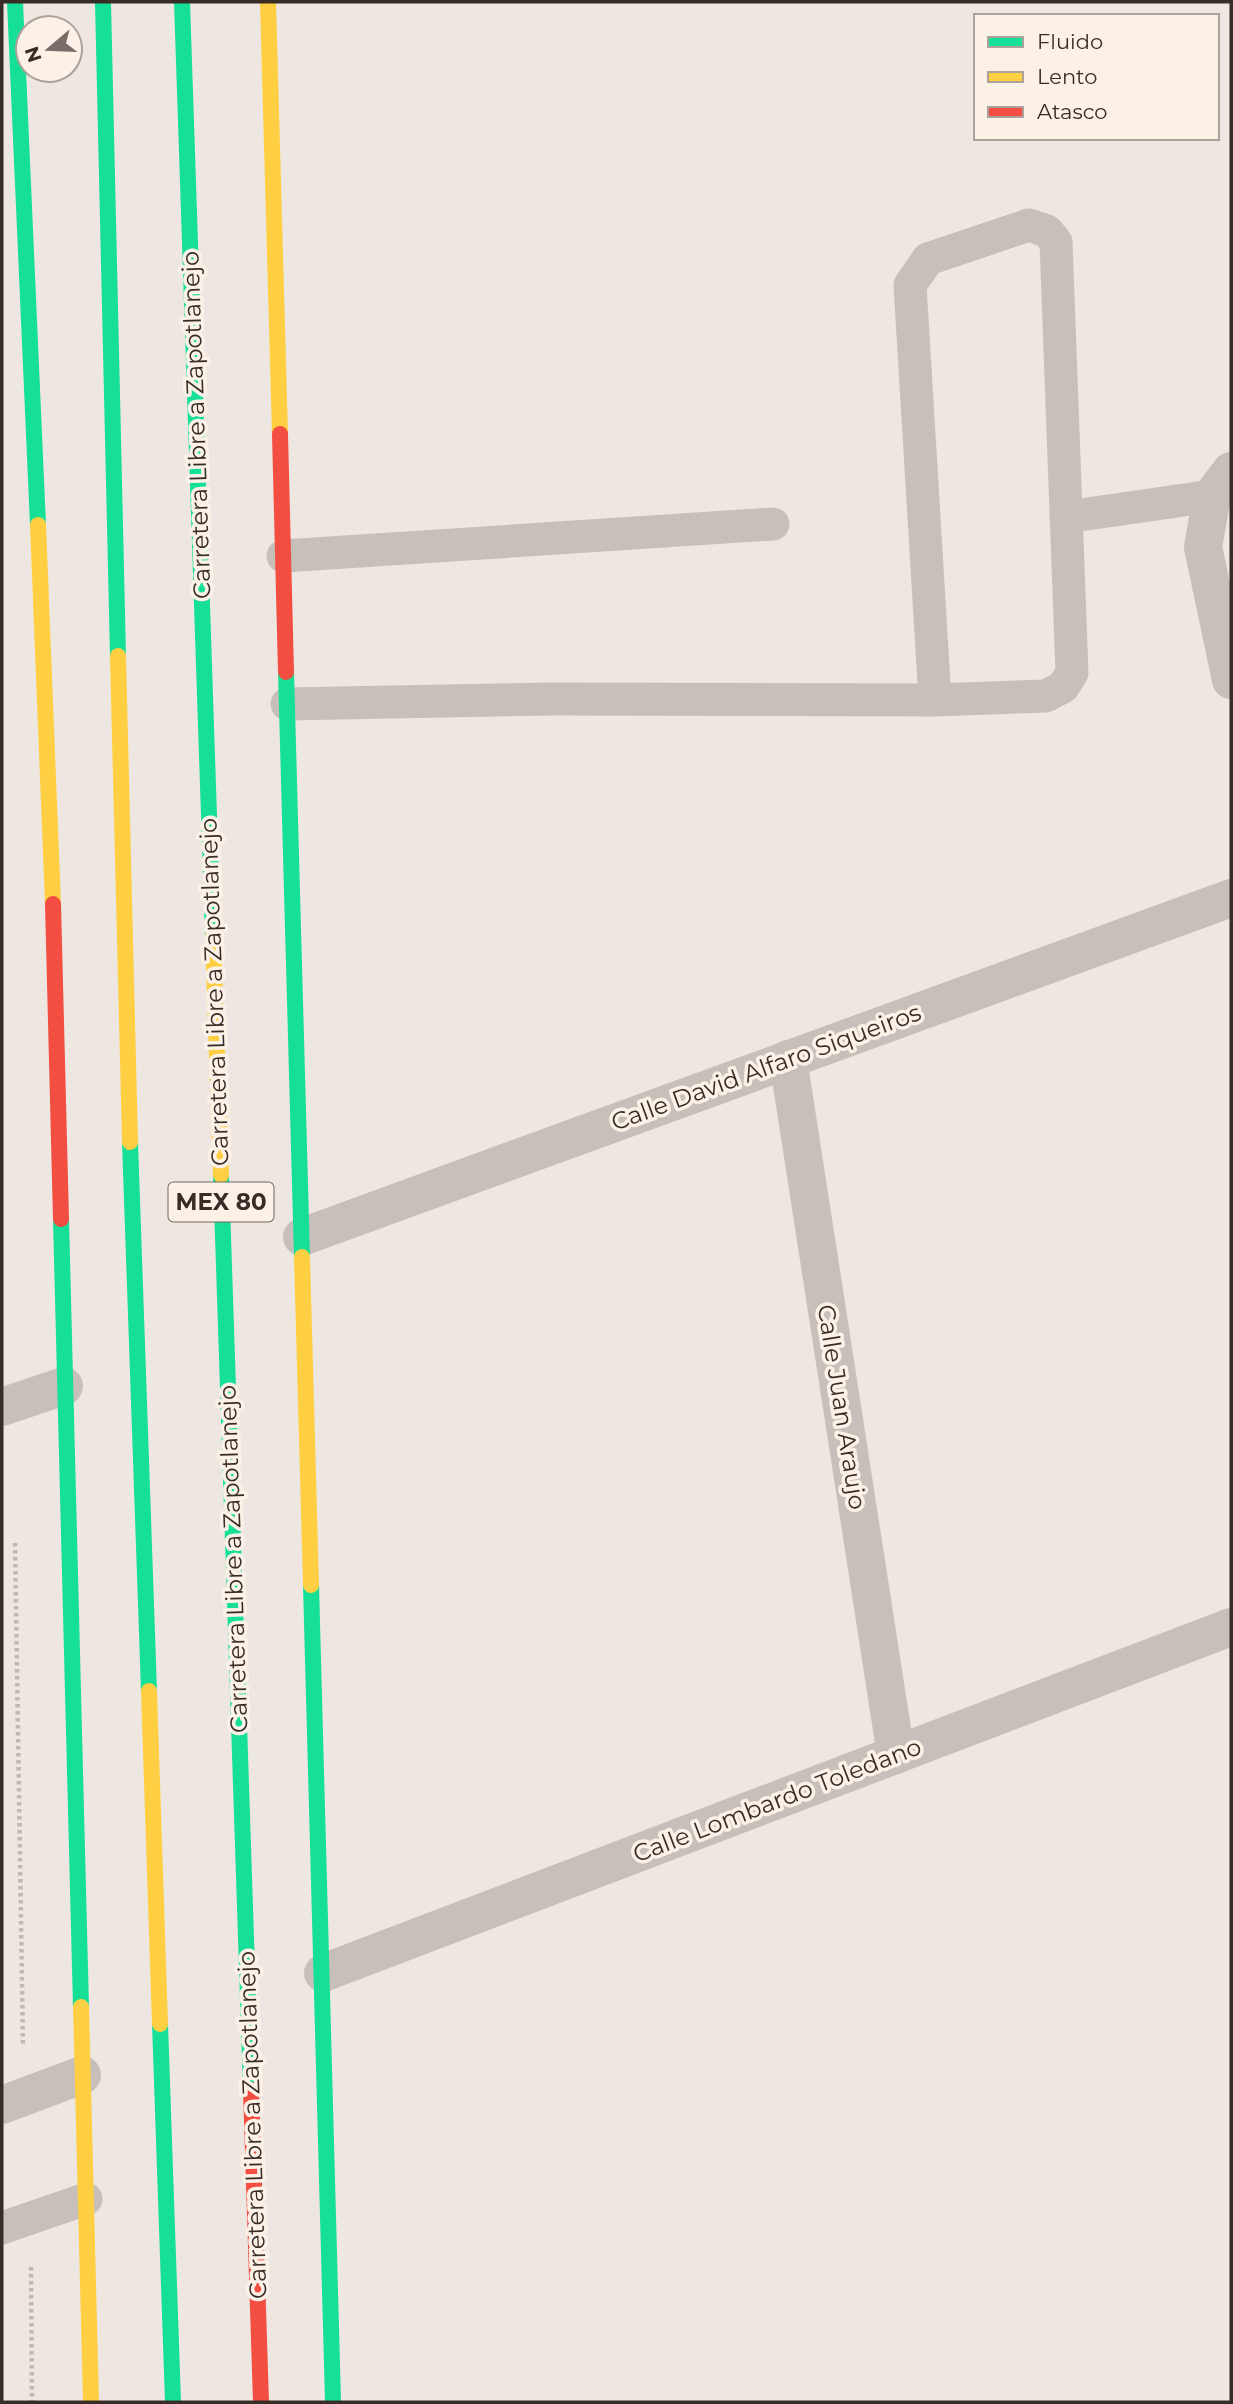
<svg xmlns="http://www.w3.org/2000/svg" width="1233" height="2404" viewBox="0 0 1233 2404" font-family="Montserrat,sans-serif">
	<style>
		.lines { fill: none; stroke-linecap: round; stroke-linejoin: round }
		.path { stroke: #c0b8b2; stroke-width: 4.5; stroke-dasharray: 3.5 3.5; stroke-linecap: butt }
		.lane { stroke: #c7c0ba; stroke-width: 33 }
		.street { stroke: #c7c0ba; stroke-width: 38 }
		.fast { stroke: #16e098; stroke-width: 16 }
		.slow { stroke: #ffcf43; stroke-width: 16 }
		.jam { stroke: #f24e42; stroke-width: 16 }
		.labels { text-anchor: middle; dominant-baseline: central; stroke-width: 7; stroke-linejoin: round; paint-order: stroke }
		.shield { fill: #fbf1e7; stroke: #726761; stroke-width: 2 }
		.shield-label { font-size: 23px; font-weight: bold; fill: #382c27 }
		.street-label { font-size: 24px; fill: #382c27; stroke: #fbf1e7 }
	</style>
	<rect width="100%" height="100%" fill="#eee7e1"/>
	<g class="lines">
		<g class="path">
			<path d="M15 1543 23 2045"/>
			<path d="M31 2267 32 2402"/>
		</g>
		<g class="lane">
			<path d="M1066 517 1212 496"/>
			<path d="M283 556 773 524"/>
			<path d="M287 704 552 699 935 700 1046 696 1063 687 1072 673 1056 242 1047 231 1029 225 928 259 910 285 935 700"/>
			<path d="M2 2228 86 2199"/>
		</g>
		<g class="street">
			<path d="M1231 471 1212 496 1203 547 1231 680"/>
			<path d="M788 1059 896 1755"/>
			<path d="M302 1237 1231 898"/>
			<path d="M2 1407 64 1386"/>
			<path d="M323 1973 1231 1627"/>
			<path d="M2 2105 82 2075"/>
		</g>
		<g class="fast">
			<path d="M15 2 38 525"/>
			<path d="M103 2 118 656"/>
			<path d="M182 2 213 936"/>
			<path d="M286 672 302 1257"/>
			<path d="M130 1142 149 1691"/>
			<path d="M221 1175 251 2090"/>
			<path d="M61 1219 81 2007"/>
			<path d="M311 1585 333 2402"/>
			<path d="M160 2024 173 2402"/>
		</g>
		<g class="slow">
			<path d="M268 2 280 434"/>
			<path d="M38 525 53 904"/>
			<path d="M118 656 130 1142"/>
			<path d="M213 936 221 1175"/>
			<path d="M302 1257 311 1585"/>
			<path d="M149 1691 160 2024"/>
			<path d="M81 2007 91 2402"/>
		</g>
		<g class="jam">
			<path d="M280 434 286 672"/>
			<path d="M53 904 61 1219"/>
			<path d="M251 2090 261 2402"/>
		</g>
	</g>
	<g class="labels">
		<rect class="shield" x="168.5" y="1182.5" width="105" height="39" rx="5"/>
		<g class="shield-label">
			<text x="221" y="1202">MEX 80</text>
		</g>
		<g class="street-label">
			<text transform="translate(196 425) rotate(-92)">Carretera Libre a Zapotlanejo</text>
			<text transform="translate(214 992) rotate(-92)">Carretera Libre a Zapotlanejo</text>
			<text transform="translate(766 1067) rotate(-20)">Calle David Alfaro Siqueiros</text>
			<text transform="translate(842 1407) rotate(81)">Calle Juan Araujo</text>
			<text transform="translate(233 1559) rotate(-92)">Carretera Libre a Zapotlanejo</text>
			<text transform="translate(777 1800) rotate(-21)">Calle Lombardo Toledano</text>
			<text transform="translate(252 2125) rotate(-92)">Carretera Libre a Zapotlanejo</text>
		</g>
	</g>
	<rect width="1233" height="2404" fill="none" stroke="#382c27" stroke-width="7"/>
	<rect x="974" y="14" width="245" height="126" fill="#fbf1e7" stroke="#ada29a" stroke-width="2"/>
	<rect x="988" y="37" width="35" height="10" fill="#16e098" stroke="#ada29a" stroke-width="2"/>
	<text x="1037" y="49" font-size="21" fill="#382c27">Fluido</text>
	<rect x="988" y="72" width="35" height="10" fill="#ffcf43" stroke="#ada29a" stroke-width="2"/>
	<text x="1037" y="84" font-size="21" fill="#382c27">Lento</text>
	<rect x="988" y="107" width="35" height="10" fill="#f24e42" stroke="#ada29a" stroke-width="2"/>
	<text x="1037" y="119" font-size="21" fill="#382c27">Atasco</text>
	<g transform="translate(49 49) rotate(251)"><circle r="33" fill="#fbf1e7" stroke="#ada29a" stroke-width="2"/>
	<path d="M0-5L12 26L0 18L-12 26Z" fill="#786d68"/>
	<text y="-10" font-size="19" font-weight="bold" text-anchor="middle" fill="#382c27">N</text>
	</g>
</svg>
